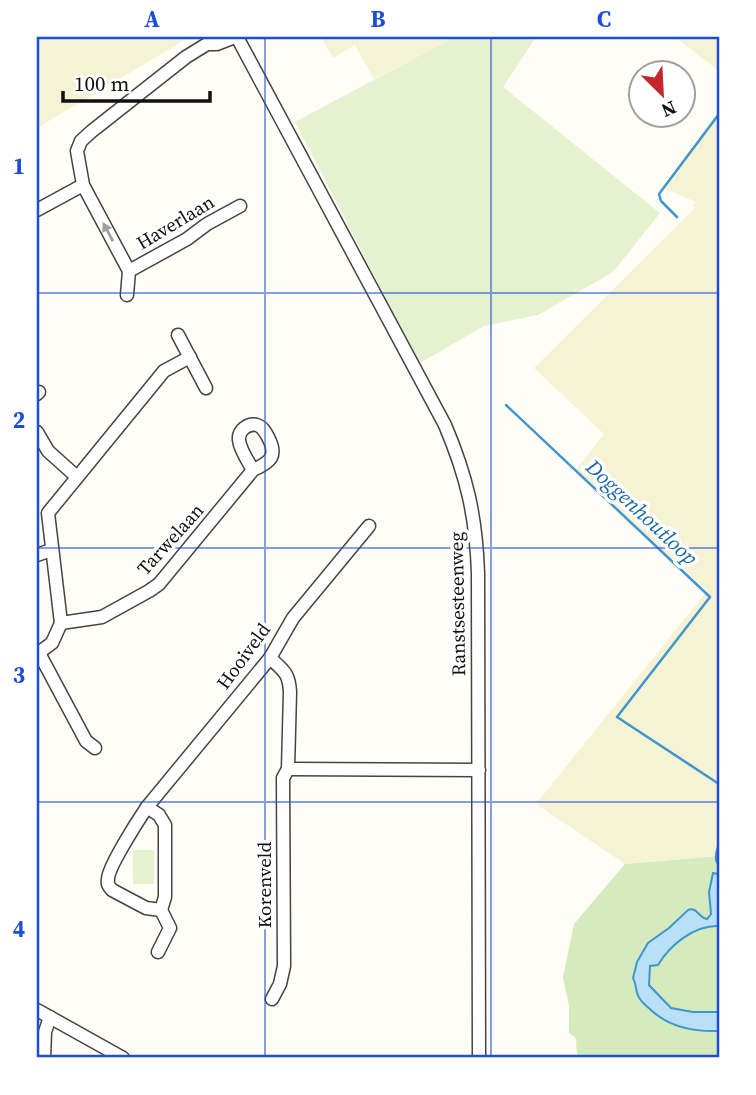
<svg xmlns="http://www.w3.org/2000/svg" width="756" height="1095" viewBox="0 0 756 1095" font-family="'Source Serif 4',serif">
	<style>
		.farmland { fill: #f6f3d4 }
		.green { fill: #d5ebbd }
		.pitch { fill: #e6f2cf }
		.water { fill: #b9e0f7; stroke: #3f96cf; stroke-width: 2 }
		.lines { fill: none; stroke-linecap: round; stroke-linejoin: round }
		.stream { stroke: #3f96cf; stroke-width: 2.5 }
		.minor-casing { stroke: #444; stroke-width: 15 }
		.minor { stroke: #fff; stroke-width: 12 }
		.oneway { fill: #a0a0a0 }
		.grid { fill: none; stroke: #1d4ed8; stroke-width: 2; stroke-opacity: 0.55 }
		.labels { text-anchor: middle; dominant-baseline: central; stroke-width: 7; stroke-linejoin: round; paint-order: stroke }
		.street-label { font-size: 19px; fill: #111; stroke: #fff }
		.water-label { font-size: 21px; font-style: italic; fill: #1768a6; stroke: #fff }
		.neatline { fill: none; stroke: #1d4ed8; stroke-width: 2.5 }
		.grid-label { font-size: 23px; text-anchor: middle; font-weight: bold; fill: #1d4ed8 }
	</style>
	<rect width="100%" height="100%" fill="#fffdf5"/>
	<g class="farmland">
		<path d="M37 37H190L37 128Z"/>
		<path d="M321 37H454L374 79 355 45 333 58Z"/>
		<path d="M675 37H719V71Z"/>
		<path d="M719 111V856L625 864 536 804 707 591 576 470 604 434 534 368 695 208 693 206 696 202 665 189 675 170Z"/>
	</g>
	<path class="green" d="M719 856V1058H577L576 1038 569 1033V1006L563 977 574 924 625 864Z"/>
	<g class="pitch">
		<path d="M454 37H536L503 87 660 213 613 272 538 315 484 326 420 363 386 299 295 122Z"/>
		<rect x="133" y="850" width="21" height="34"/>
	</g>
	<path class="water" d="M713 873 719 874V926C694 925 670 945 658 965L650 966 649 985 671 1008 693 1012H719V1031C694 1032 671 1028 652 1011 648 1007 643 1004 640 999 635 993 637 985 633 978L637 962 648 943 669 928 688 910C696 907 698 915 704 918L707 919 711 914 709 892Z"/>
	<g class="lines">
		<g class="stream">
			<path d="M677 217 661 201 659 194 719 114"/>
			<path d="M506 405 710 597 617 717 719 784"/>
			<path d="M719 845C716 852 714 860 719 865"/>
		</g>
		<defs>
			<g id="minor">
				<path d="M237 37 445 425C467 477 476 516 478 573L479 1058"/>
				<path d="M37 210 83 185"/>
				<path d="M129 271 187 239 207 224 240 206"/>
				<path d="M127 295 129 271 83 185 77 151 81 141 92 131 186 57 207 44H217L235 37"/>
				<path d="M178 335 206 388"/>
				<path d="M37 394 39 392"/>
				<path d="M37 432 48 451 77 477"/>
				<path d="M37 555 51 550"/>
				<path d="M61 623 102 617 149 591 159 584 253 470C271 462 278 456 268 437 265 432 263 427 257 425 248 423 238 430 239 440 240 450 248 461 253 470"/>
				<path d="M39 653 86 741 95 748"/>
				<path d="M37 654 52 643 61 623 48 513 164 371 190 357"/>
				<path d="M270 658C284 671 289 673 290 692L288 769 283 778 284 966 280 984 272 999"/>
				<path d="M288 769 479 770"/>
				<path d="M147 807 159 815 165 825V897L161 910"/>
				<path d="M158 952 170 928 161 910 146 908 112 890C109 886 107 885 108 879 108 867 139 819 147 807L270 658 293 618 369 526"/>
				<path d="M37 1010 123 1058"/>
				<path d="M44 1058 45 1032 50 1017"/>
			</g>
		</defs>
		<use href="#minor" class="minor-casing"/>
		<use href="#minor" class="minor"/>
	</g>
	<defs><path id="oneway-solid" d="M-6-.8H1V-3.2L6.5 0L1 3.2V.8H-6Z" transform="scale(1.75)"/></defs>
	<use class="oneway" href="#oneway-solid" transform="translate(108 232) rotate(-118)"/>
	<path class="grid" d="M265 37V1058M491 37V1058M37 293H719M37 548H719M37 802H719"/>
	<g class="labels">
		<g class="street-label">
			<text transform="translate(175 222) rotate(-31)">Haverlaan</text>
			<text transform="translate(170 539) rotate(-48)">Tarwelaan</text>
			<text transform="translate(457 604) rotate(-91)">Ranstsesteenweg</text>
			<text transform="translate(243 656) rotate(-54)">Hooiveld</text>
			<text transform="translate(264 885) rotate(-90)">Korenveld</text>
		</g>
		<g class="water-label">
			<text transform="translate(642 512) rotate(43)">Doggenhoutloop</text>
		</g>
	</g>
	<rect width="756" height="1095" fill="none" stroke="#ffffff" stroke-width="77"/>
	<g transform="translate(662 94) rotate(156)"><circle r="33" fill="#ffffff" stroke="#a0a0a0" stroke-width="2"/>
	<path d="M0-5L12 26L0 18L-12 26Z" fill="#c4262e"/>
	<text y="-10" font-size="19" font-weight="bold" text-anchor="middle" fill="#111111">N</text>
	</g>
	<path d="M63 91v10h147v-10" fill="none" stroke="#111111" stroke-width="3.5"/>
	<text x="74" y="91" font-size="21" fill="#111111" stroke="#ffffff" stroke-width="5" paint-order="stroke">100 m</text>
	<rect x="38" y="38" width="680" height="1018" class="neatline"/>
	<g class="grid-label">
		<text x="152" y="27">A</text>
		<text x="378" y="27">B</text>
		<text x="604" y="27">C</text>
		<text x="19" y="174">1</text>
		<text x="19" y="428">2</text>
		<text x="19" y="683">3</text>
		<text x="19" y="937">4</text>
	</g>
</svg>
